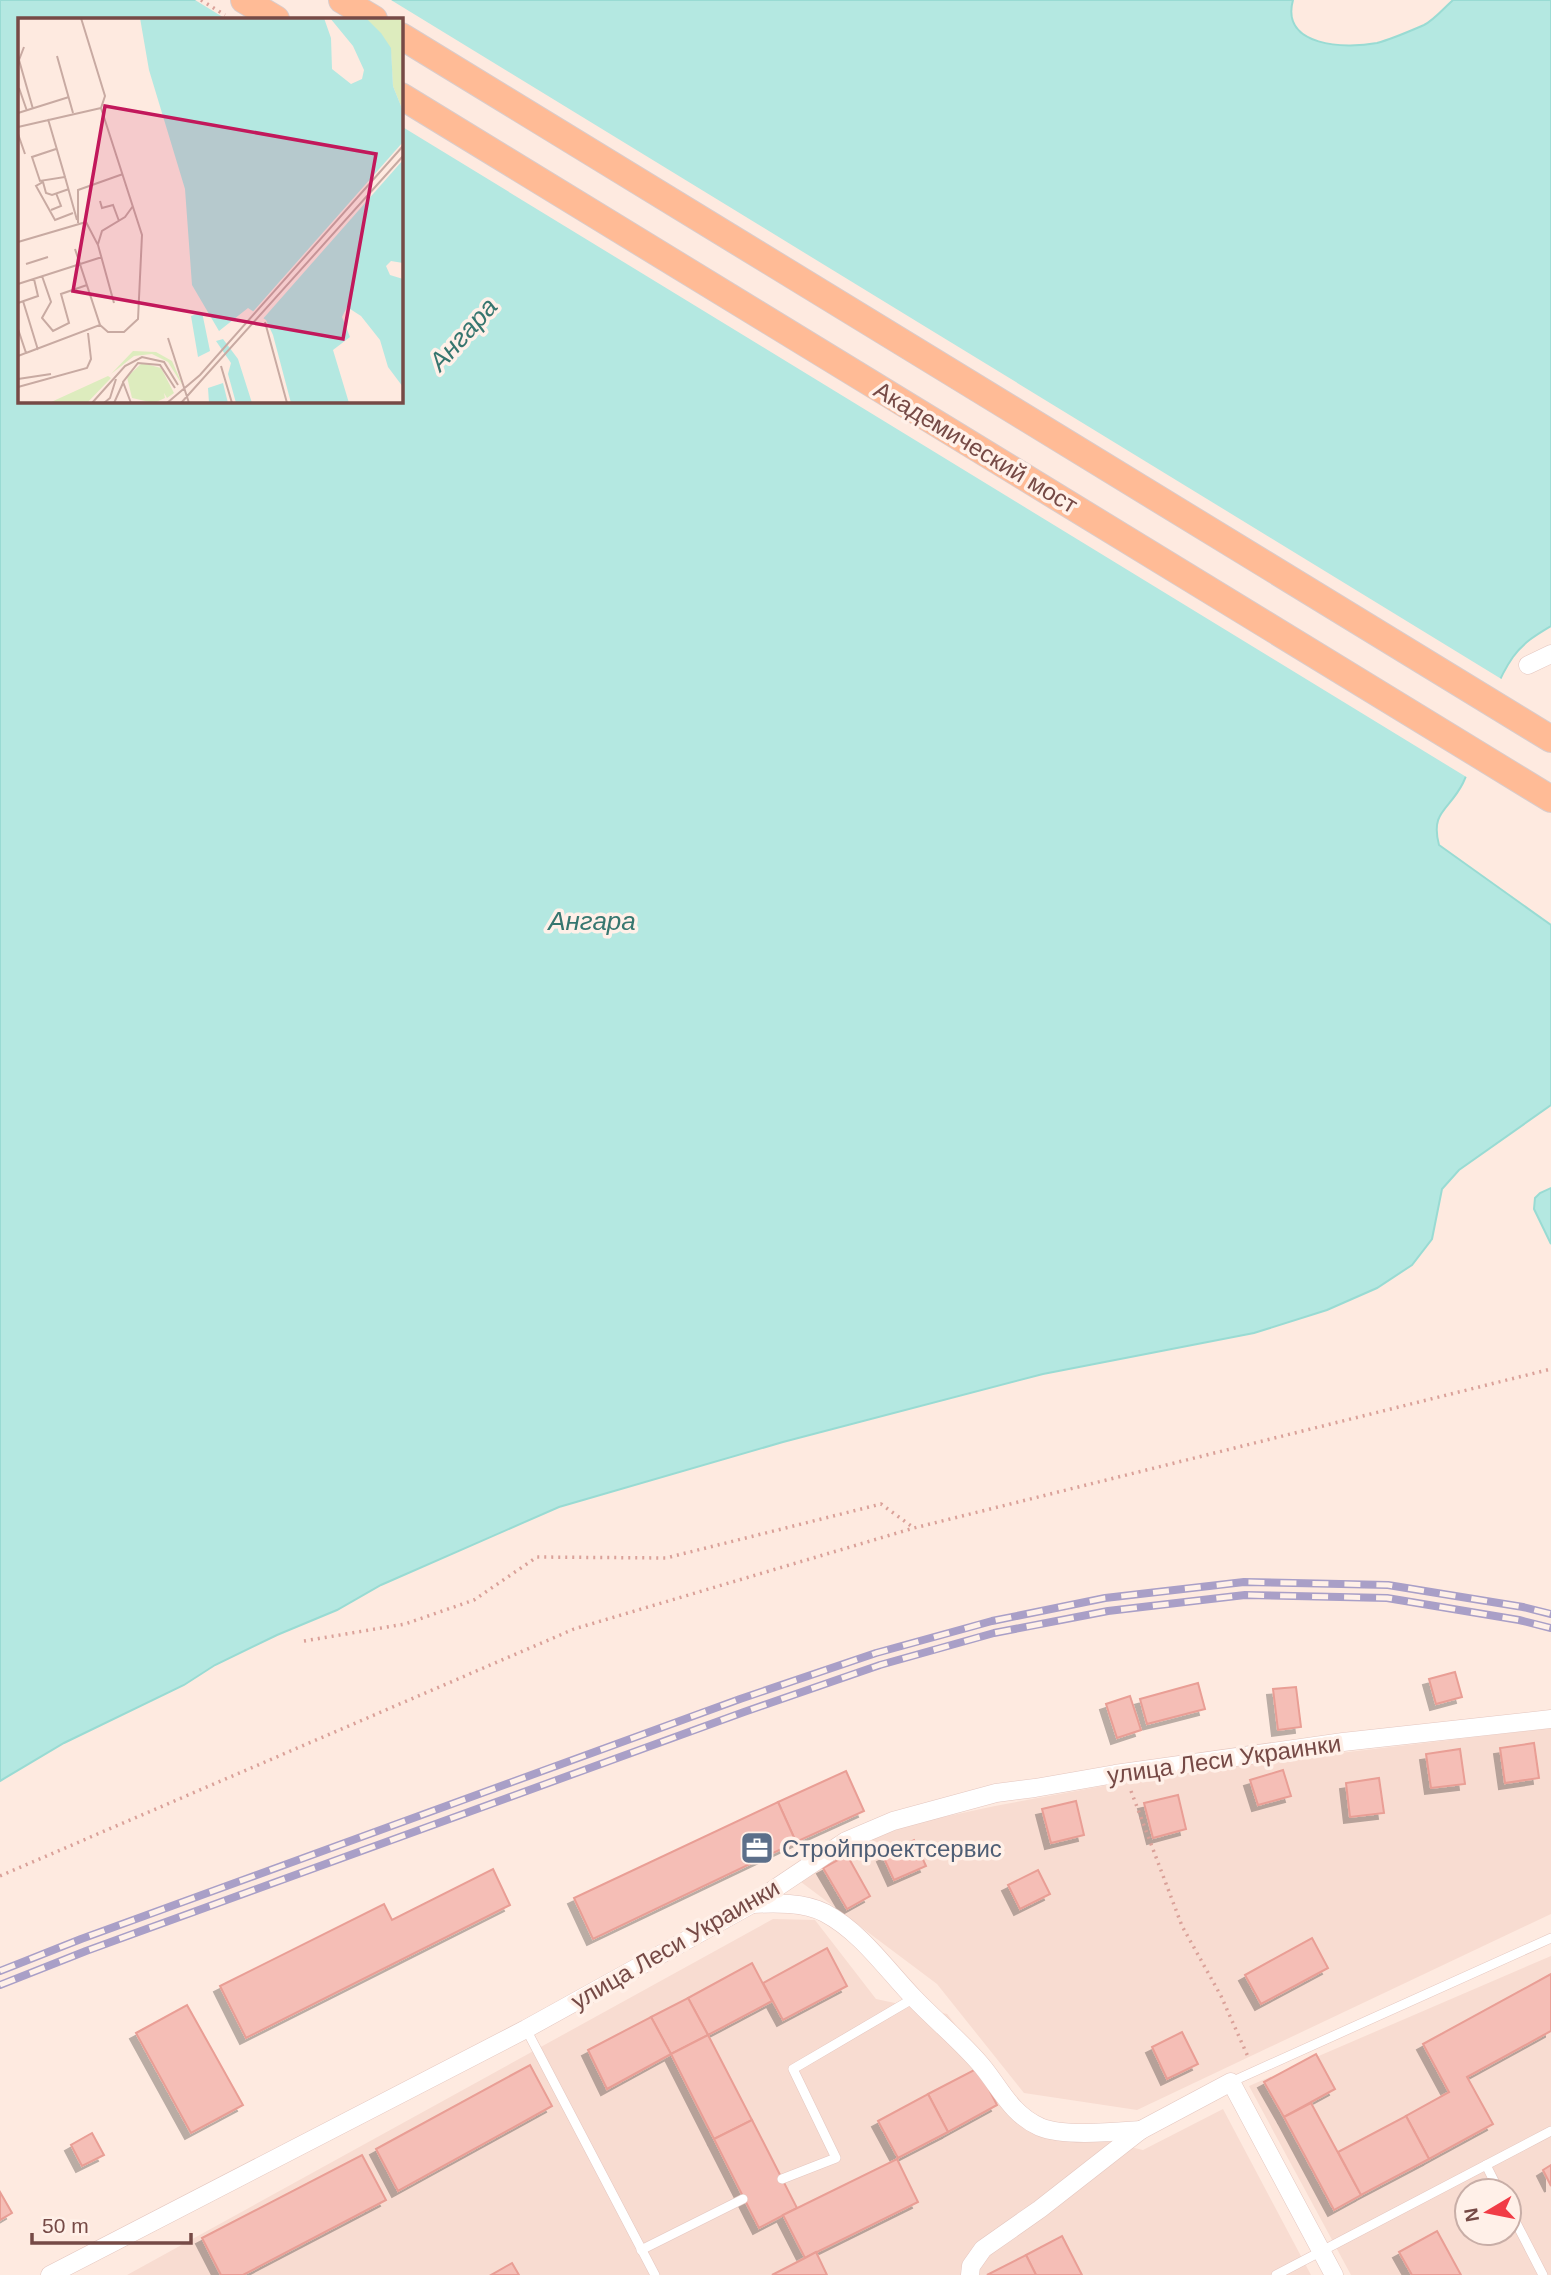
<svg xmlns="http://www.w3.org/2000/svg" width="1551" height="2275" viewBox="0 0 1551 2275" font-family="Helvetica,sans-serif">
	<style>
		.residential { fill: #f8dcd1; fill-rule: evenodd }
		.water { fill: #b4e8e1; stroke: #99dbd3; stroke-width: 2; fill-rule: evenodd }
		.pier { fill: #feeae0 }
		.building { fill: #f5beb6; stroke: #e99e95; stroke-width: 2; filter: url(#shadow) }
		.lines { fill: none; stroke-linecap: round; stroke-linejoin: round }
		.service-casing { stroke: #e4c6bf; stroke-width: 10 }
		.minor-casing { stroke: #e4c6bf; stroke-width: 19 }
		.primary-casing { stroke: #d9cccb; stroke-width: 28 }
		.path { stroke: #daa199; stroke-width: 3.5; stroke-dasharray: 2 5; stroke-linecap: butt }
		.service { stroke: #fff; stroke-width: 9 }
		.minor { stroke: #fff; stroke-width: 18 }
		.primary { stroke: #ffbb96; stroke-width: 26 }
		.rail-casing { stroke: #a99fc7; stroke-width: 8 }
		.rail { stroke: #fff0e8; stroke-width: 5; stroke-dasharray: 16; stroke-linecap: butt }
		.labels { text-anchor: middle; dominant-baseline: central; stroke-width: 7; stroke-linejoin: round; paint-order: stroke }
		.street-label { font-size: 24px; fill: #764a46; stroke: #fff0e8 }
		.service-label { font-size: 24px; fill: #4e5e75; stroke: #fff0e8; text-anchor: start }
		.water-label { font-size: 26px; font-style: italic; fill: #36766f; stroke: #fff0e8 }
		.inset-road { fill: none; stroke: #c8aaa2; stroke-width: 2 }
		.view { fill: #c2185b; fill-opacity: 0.15; stroke: #c2185b; stroke-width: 3.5 }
		.inset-edge { fill: none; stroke: #764a46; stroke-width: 3.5 }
	</style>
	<defs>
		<filter id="shadow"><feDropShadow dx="-6" dy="6" stdDeviation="0" flood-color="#0004"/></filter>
	</defs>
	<rect width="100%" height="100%" fill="#feeae0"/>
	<g class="residential">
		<path d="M1551 1728V1914L1137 2110 1024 2093 937 1984 797 1879 851 1845 920 1822 995 1806 1179 1772Z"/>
		<path d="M773 1919 815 1920 876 1999 947 2014 1034 2124 1143 2150 1223 2109 1311 2275H127Z"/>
		<path d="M1551 1956V2275H1351L1249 2086ZM1467 2191H1509V2233H1467Z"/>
	</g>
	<g class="water">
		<path d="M0 0H1293C1280 47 1346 49 1377 43 1392 39 1410 31 1424 25 1434 20 1444 8 1453 0H1551V626C1536 635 1524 642 1513 657 1487 694 1482 743 1463 783 1449 811 1430 811 1439 845L1551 925V1105L1459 1170 1442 1189 1432 1239 1412 1265 1377 1288 1327 1310 1254 1333 1043 1374 783 1442 559 1507 381 1585 337 1610 277 1635 215 1665 184 1685 64 1743 0 1781ZM19 19H401V401H19Z"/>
		<path d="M1551 1188V1244L1534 1209 1535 1198 1540 1193Z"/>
	</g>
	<path class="pier" d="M195 0H391L934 332 1503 680 1468 778 401 126V19H226Z"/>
	<g class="building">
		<path d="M1455 1672 1462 1697 1436 1704 1429 1679Z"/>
		<path d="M1198 1683 1205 1709 1147 1724 1140 1699Z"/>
		<path d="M1296 1687 1301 1727 1278 1730 1273 1689Z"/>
		<path d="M1130 1696 1141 1730 1117 1738 1106 1704Z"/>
		<path d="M1534 1743 1539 1778 1505 1783 1500 1748Z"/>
		<path d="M1460 1749 1465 1784 1431 1788 1426 1754Z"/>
		<path d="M1283 1770 1291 1796 1258 1805 1250 1780Z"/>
		<path d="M846 1771 864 1811 796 1842 778 1802Z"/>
		<path d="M1379 1778 1384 1813 1350 1817 1346 1783Z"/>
		<path d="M1178 1795 1186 1829 1153 1838 1144 1803Z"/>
		<path d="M1076 1801 1084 1835 1051 1843 1042 1809Z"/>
		<path d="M778 1802 796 1842 593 1939 574 1898Z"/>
		<path d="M914 1840 926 1866 894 1880 883 1856Z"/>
		<path d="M847 1855 870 1896 847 1909 823 1868Z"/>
		<path d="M493 1869 510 1905 246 2038 220 1986 384 1904 392 1920Z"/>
		<path d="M1038 1870 1050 1894 1020 1909 1008 1885Z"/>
		<path d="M1312 1938 1328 1968 1261 2004 1245 1975Z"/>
		<path d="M827 1948 847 1986 783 2020 763 1983Z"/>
		<path d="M752 1963 772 2001 708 2035 688 1998Z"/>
		<path d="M1551 1974V2031L1467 2077 1493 2124 1429 2159 1406 2116 1449 2092 1423 2044Z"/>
		<path d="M688 1998 708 2035 671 2054 651 2017Z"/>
		<path d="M187 2005 243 2105 191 2133 136 2033Z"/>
		<path d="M651 2017 671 2054 607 2089 588 2050Z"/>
		<path d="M1182 2032 1198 2064 1167 2079 1152 2047Z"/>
		<path d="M708 2035 752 2120 714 2139 671 2054Z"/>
		<path d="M1316 2054 1335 2089 1284 2117 1264 2082Z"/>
		<path d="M530 2065 552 2106 398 2191 376 2149Z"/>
		<path d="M978 2068 997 2105 948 2132 928 2094Z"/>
		<path d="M928 2094 948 2132 898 2158 878 2121Z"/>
		<path d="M1311 2103 1361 2195 1334 2210 1284 2117Z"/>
		<path d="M1406 2116 1429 2159 1361 2195 1338 2152Z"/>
		<path d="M752 2120 797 2208 759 2228 714 2139Z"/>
		<path d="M92 2133 104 2155 82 2166 71 2145Z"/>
		<path d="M362 2155 386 2200 243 2275H221L202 2238Z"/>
		<path d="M897 2159 918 2202 805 2258 783 2215Z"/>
		<path d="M1551 2165V2186L1543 2170Z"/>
		<path d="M0 2192 12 2213 0 2220Z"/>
		<path d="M1437 2231 1461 2275H1412L1399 2252Z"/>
		<path d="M1062 2236 1082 2275H1036L1026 2255Z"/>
		<path d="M816 2252 827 2275H772L805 2258Z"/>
		<path d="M1026 2255 1036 2275H987Z"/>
		<path d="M512 2263 519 2275H491Z"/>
	</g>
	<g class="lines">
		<defs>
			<g id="service">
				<path d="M526 2029 655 2275"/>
				<path d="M1231 2082 1551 1938"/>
				<path d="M1486 2165 1499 2191"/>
				<path d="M782 2179 836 2158 793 2069 914 1998"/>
				<path d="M1509 2209 1543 2275"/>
				<path d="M641 2250 743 2199"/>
				<path d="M1276 2275 1551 2131"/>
			</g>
			<g id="minor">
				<path d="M1528 665 1551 654"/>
				<path d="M752 1904C775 1903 804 1902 825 1913 861 1932 886 1969 914 1998 936 2021 961 2041 982 2066 1001 2089 1011 2114 1040 2127 1064 2137 1114 2132 1141 2130"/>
				<path d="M50 2275 526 2029 752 1904 846 1841 893 1821 996 1793 1035 1788 1115 1774 1343 1742 1551 1719"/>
				<path d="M970 2275 971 2266 983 2249 1040 2209 1141 2130 1231 2082 1334 2275"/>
			</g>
			<g id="primary">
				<path d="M244 0 276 19"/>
				<path d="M342 0 374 19"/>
				<path d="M401 36 1551 739"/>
				<path d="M401 96 1551 799"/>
			</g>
		</defs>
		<use href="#service" class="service-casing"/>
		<use href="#minor" class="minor-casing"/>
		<use href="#primary" class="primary-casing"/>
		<g class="path">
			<path d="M201 0 225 15"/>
			<path d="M304 1641 405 1624 474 1600 537 1557 666 1558 881 1504 914 1528"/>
			<path d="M1131 1791 1182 1926 1221 1996 1249 2059"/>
			<path d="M0 1876 574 1629 914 1528 1551 1369"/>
		</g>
		<use href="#service" class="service"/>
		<use href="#minor" class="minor"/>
		<use href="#primary" class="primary"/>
		<defs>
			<g id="rail">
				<path d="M0 1971 81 1939 740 1699 876 1653 992 1621 1105 1598 1244 1582 1388 1585 1523 1607 1551 1614"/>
				<path d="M0 1985 86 1951 744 1712 880 1665 994 1633 1108 1611 1245 1595 1387 1598 1519 1620 1551 1628"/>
			</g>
		</defs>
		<use href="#rail" class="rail-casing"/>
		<use href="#rail" class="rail"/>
	</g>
	<defs>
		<symbol id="office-square" viewBox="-11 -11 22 22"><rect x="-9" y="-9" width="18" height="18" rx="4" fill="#5c6f8a" stroke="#fff0e8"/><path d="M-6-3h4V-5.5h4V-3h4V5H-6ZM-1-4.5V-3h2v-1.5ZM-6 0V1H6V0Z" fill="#fff"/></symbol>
	</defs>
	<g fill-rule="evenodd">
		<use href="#office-square" x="738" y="1829" width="38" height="38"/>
	</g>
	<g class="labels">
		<g class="street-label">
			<text transform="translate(976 447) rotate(31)">Академический мост</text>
			<text transform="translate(1224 1759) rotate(-8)">улица Леси Украинки</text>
			<text transform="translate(675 1944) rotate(-30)">улица Леси Украинки</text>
		</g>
		<g class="service-label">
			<text x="782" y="1848">Стройпроектсервис</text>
		</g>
		<g class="water-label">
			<text transform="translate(463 334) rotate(-48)">Ангара</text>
			<text x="592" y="921">Ангара</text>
		</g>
	</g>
	<g transform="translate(18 18)">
		<rect width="385" height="385" fill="#feeae0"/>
		<path d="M348 0H385V93L375 68 373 34ZM115 333 138 334 154 343 165 368 150 344 134 336 116 338 93 356ZM124 345 143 350 156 375 149 380 146 375 147 380 136 385 114 380 109 359ZM90 358 93 360 69 385H31Z" fill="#ddecbe"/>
		<path d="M122 0H306L313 20 314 51 333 66 344 61 346 52 335 28 312 0H348L363 15 373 30 375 68 385 93V245L373 243 368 248 372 257 385 261V369L370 349 362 322 343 298 329 289 324 299 332 319 315 332 331 385H273L255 317 248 302 230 290 201 313 174 267 167 171 131 52ZM184 294 192 333 180 339 173 298ZM205 321 220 341 234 385H218L210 356 213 345 198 323ZM205 365 210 385H191L190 370Z" fill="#b4e8e1"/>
		<path d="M385 124V142L243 303 232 297Z" fill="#feeae0"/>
		<path class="inset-road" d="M63 0 87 78 83 90M6 29 1 42 15 91M39 38 55 95M1 70 9 93M0 95 51 79M30 101 47 159 22 163 14 139 38 131M0 109 83 90M0 116 7 136M47 159 59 202M51 171 34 177 28 175 25 164 18 168 37 202 55 195M82 183 84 190 95 187 101 203M33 192 43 188 38 175M60 205V172L105 156M0 224 68 204 80 227 96 285M80 226 84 213 107 199 115 188M8 246 30 239M24 258 33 284 24 300 35 313 51 305 43 276 69 267M0 266 84 239M5 283 20 332M0 285 20 278 16 261M247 304 269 385M82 307 90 314H106L120 301 124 217 83 90M0 311 8 335 0 338M150 320 171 385M8 335 82 307 57 231M203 348 214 385M0 361 33 356M0 369 69 350 73 341 70 315M74 385 107 348 124 339 146 344 160 367M86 385 92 380 98 361M96 385 105 365M113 385 105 364 120 345 142 347 157 370M149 385 182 357 385 128M163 385 385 138"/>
		<path class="view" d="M87 88 358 136 325 321 55 273Z"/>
		<rect width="385" height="385" class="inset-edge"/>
	</g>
	<g transform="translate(1488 2212) rotate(260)"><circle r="33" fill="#fff0e8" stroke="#c8aea7" stroke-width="2"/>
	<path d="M0-5L12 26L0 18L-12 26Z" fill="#f13c46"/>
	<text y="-10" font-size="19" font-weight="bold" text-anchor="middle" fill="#764a46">N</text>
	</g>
	<path d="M32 2233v10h159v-10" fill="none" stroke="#764a46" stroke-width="3.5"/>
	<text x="42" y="2233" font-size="21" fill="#764a46" stroke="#fff0e8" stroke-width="5" paint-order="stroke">50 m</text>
</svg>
